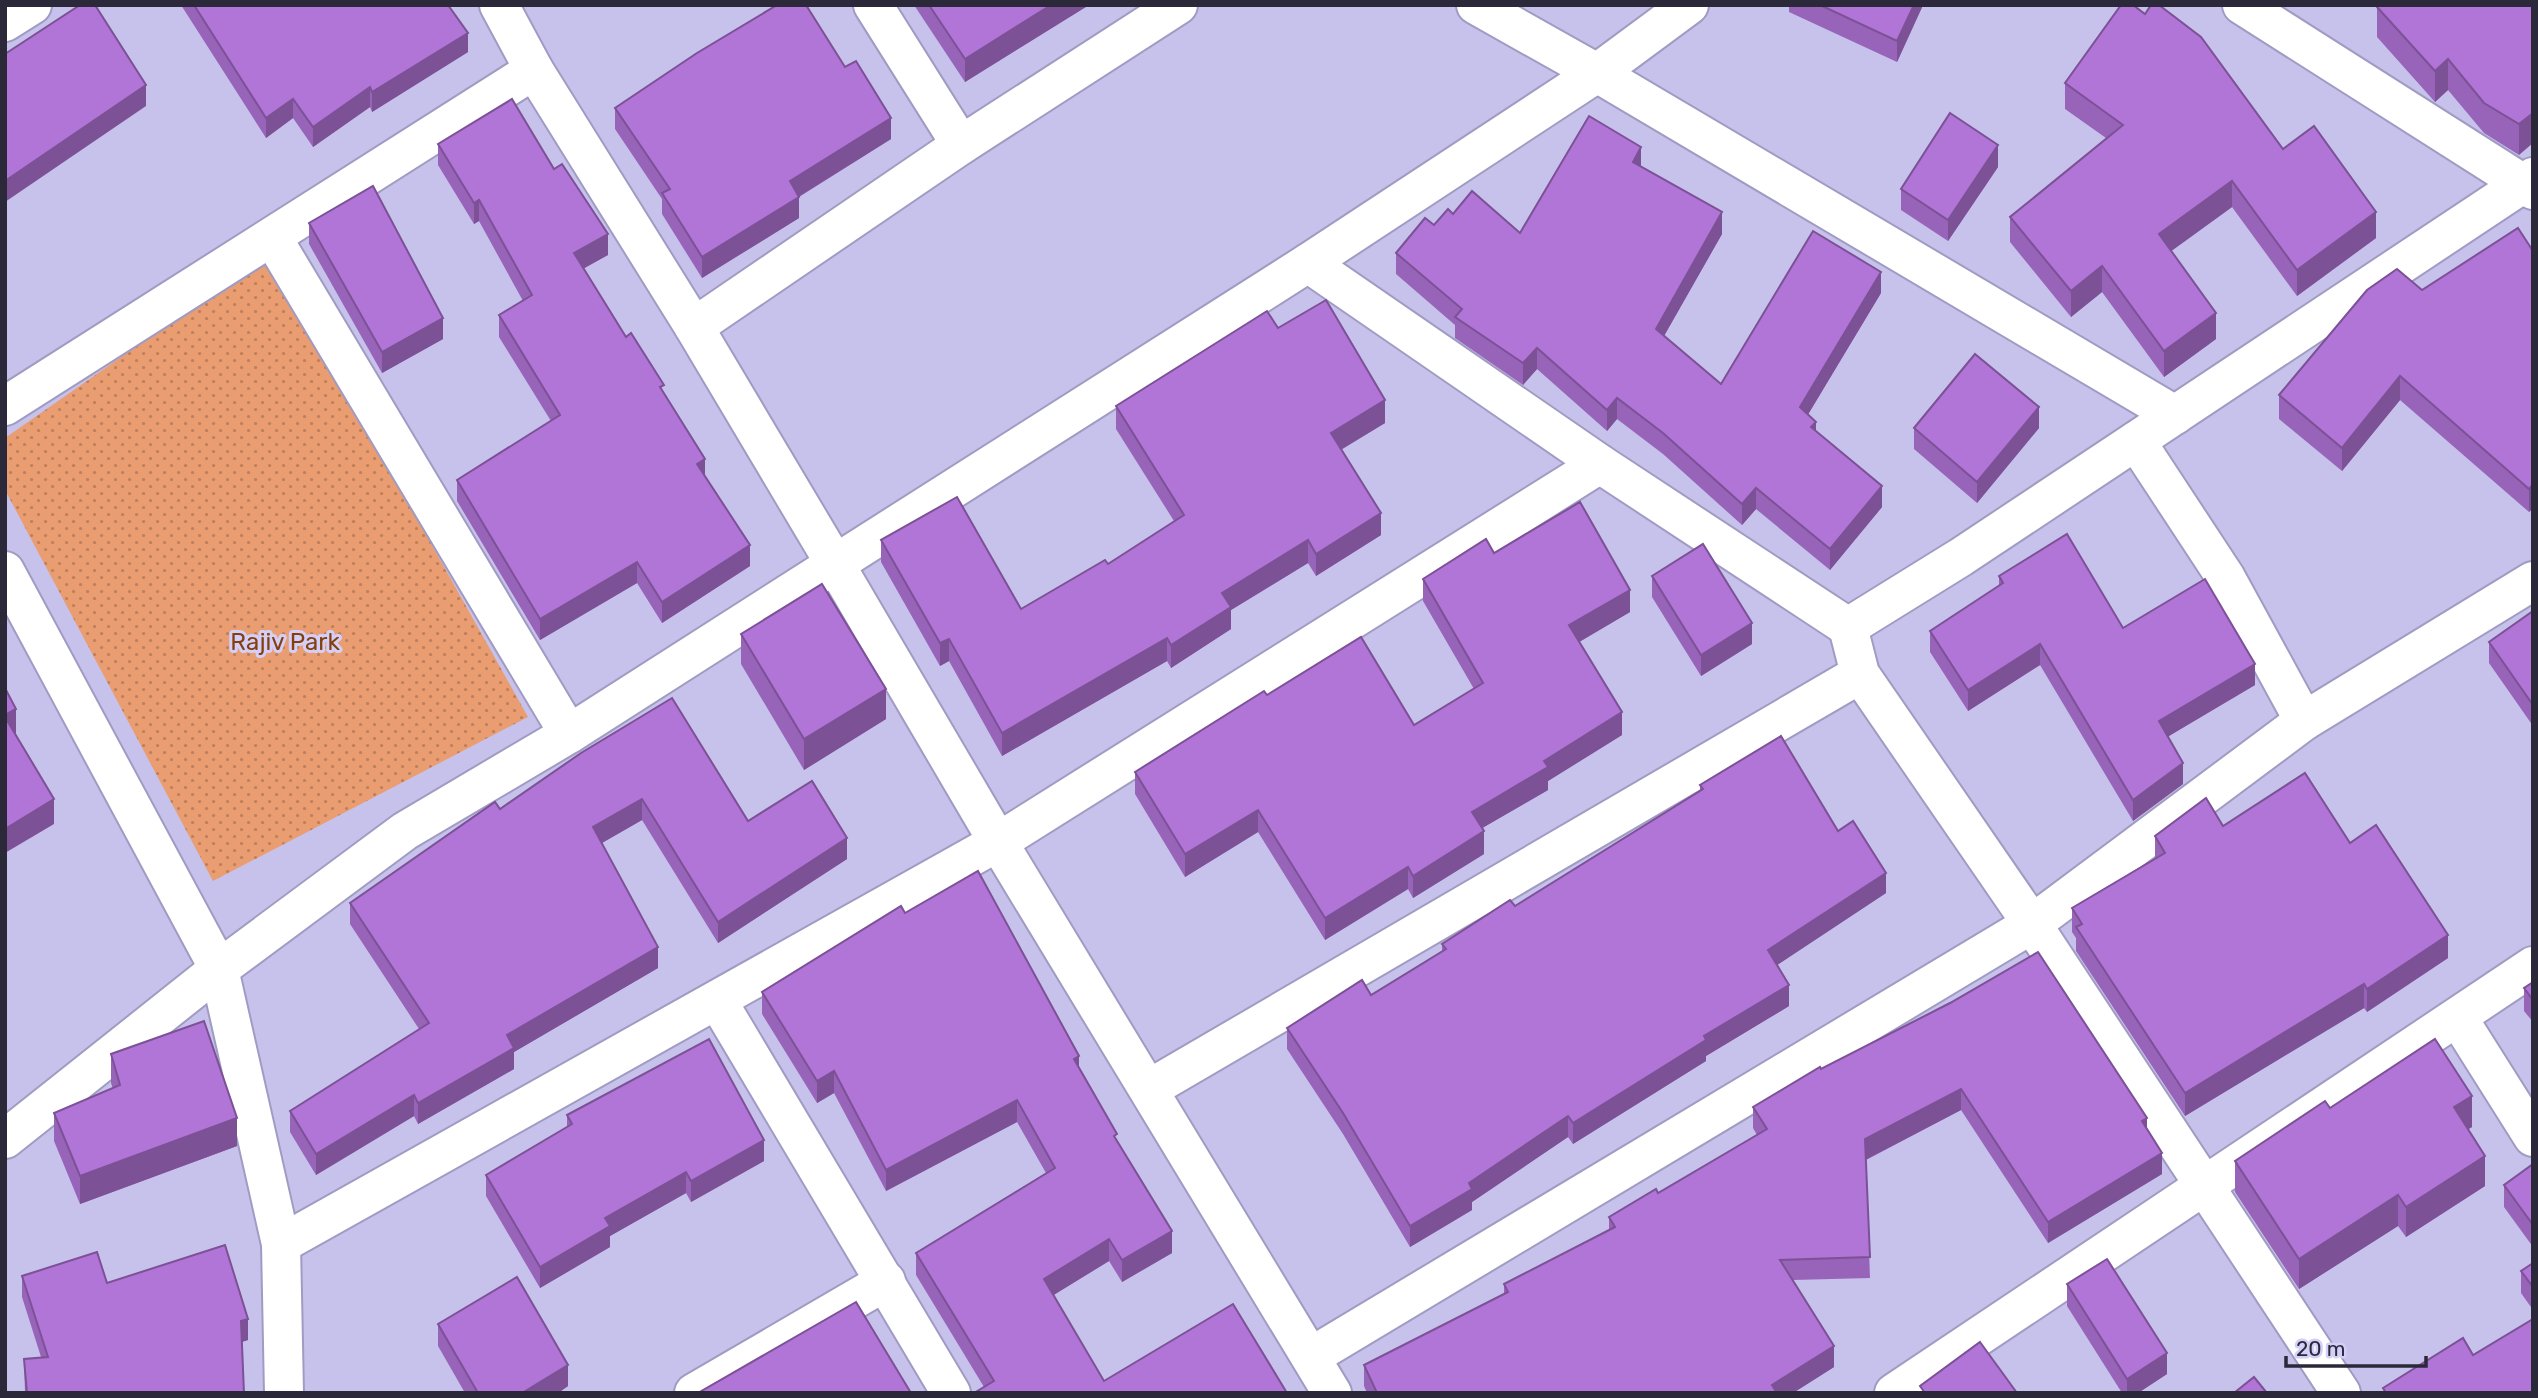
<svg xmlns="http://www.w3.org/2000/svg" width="2538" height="1398" viewBox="0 0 2538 1398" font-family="Rubik,sans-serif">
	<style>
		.park { fill: url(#park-dots) }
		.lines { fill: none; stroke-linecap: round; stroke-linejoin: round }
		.minor-casing { stroke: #a09bc2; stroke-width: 42 }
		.minor { stroke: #fff; stroke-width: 38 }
		.wall { fill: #9864b9 }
		.shaded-wall { fill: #7c5196 }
		.building { fill: #b174d7; stroke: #7c5196; stroke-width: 2 }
		.labels { text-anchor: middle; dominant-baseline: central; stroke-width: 6; stroke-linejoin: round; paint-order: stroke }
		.park-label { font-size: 24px; fill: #843f0a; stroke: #d4cff8 }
	</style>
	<defs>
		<pattern id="park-dots" width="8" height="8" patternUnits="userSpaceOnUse" patternTransform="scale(1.75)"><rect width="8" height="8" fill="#e99d70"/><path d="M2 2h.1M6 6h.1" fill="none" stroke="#bd805d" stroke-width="1.8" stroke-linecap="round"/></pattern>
	</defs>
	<rect width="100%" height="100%" fill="#c7c2eb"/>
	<path class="park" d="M269 254 528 717 213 881 5 490V438Z"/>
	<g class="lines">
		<defs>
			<g id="minor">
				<path d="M873 5 961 145"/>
				<path d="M1476 5 1597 73 2175 415"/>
				<path d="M2242 5 2533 190"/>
				<path d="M5 22 32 5"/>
				<path d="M272 237 569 734"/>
				<path d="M1308 263 1600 464 1848 627"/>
				<path d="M694 327 961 145 1178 5"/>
				<path d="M5 406 534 70"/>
				<path d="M2136 441 2226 578 2304 721"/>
				<path d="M5 571 219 969 281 1244 284 1393"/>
				<path d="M717 1000 951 1393"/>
				<path d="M2458 1018 2533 1137"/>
				<path d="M1149 1089 1860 674"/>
				<path d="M5 1139 219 969 405 831 569 734 835 564 694 327 534 70 499 5"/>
				<path d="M281 1244 998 842 1600 464"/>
				<path d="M1312 1356 2032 924 2304 721 2533 581"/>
				<path d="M694 1393 886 1281"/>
				<path d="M1332 1393 998 842 835 564 1308 263 1597 73 1689 5"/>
				<path d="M1894 1393 2533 966"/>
				<path d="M2341 1393 2032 924 1860 674 1848 627 1961 557 2533 177"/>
			</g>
		</defs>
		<use href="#minor" class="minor-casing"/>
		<use href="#minor" class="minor"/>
	</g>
	<g class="wall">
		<path d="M181 5H448L468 52 372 112 370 107 313 147 293 118 266 138Z"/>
		<path d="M914 5H1089L965 82Z"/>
		<path d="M1789 5H1923L1897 62 1789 12Z"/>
		<path d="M2533 5 2519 155 2484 133 2448 90 2435 102 2377 37V7Z"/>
		<path d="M2065 83 2283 149 2376 238 2297 296 2232 207 2171 251 2216 339 2164 377 2102 292 2071 317 2010 242V217L2106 138 2065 109Z"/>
		<path d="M615 108 891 139 799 197V218L702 278 662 214V199L615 129Z"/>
		<path d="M438 144 554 169 608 255 583 268 626 337 664 393 750 566 662 623 637 583 540 640 457 501V480L551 421 499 337V315L523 301 479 221 474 224 438 165Z"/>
		<path d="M1641 167 1722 234 1664 336 1721 384 1881 293 1808 414 1816 432 1882 507 1830 570 1756 509 1742 525 1663 454 1617 419 1607 431 1537 369 1523 385 1455 338V325L1396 274V253L1434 225 1520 233Z"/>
		<path d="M1998 167 1948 241 1901 210V189Z"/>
		<path d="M309 223 443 339 382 373 309 244Z"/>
		<path d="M2533 251V508L2529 512 2400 400 2342 471 2279 419V395L2422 290Z"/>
		<path d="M1278 328 1385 423 1341 449 1381 535 1316 576 1308 563 1231 610V629L1171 668 1167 661 1002 756 949 661 940 666 881 562V540L1021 609 1108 564 1174 521 1116 429V406Z"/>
		<path d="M1914 428H2039L1977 503 1914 449Z"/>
		<path d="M1494 553 1630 612 1579 642 1622 735 1548 781V790L1482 828 1484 854 1413 898 1408 889 1325 940 1258 832 1185 877 1135 794V772L1267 695 1414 725 1474 689 1423 601V579Z"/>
		<path d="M1652 576 1752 644 1701 676 1652 597Z"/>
		<path d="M1999 576 2255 685 2168 736 2183 784 2133 821 2040 665 1968 711 1930 652V631L1999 586Z"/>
		<path d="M2533 611V726L2489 663V642Z"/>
		<path d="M741 634 886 719 804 770 741 664Z"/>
		<path d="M581 753 748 821 847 859 718 943 642 820 602 843 658 968 514 1052V1069L418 1124 414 1116 316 1175 290 1132V1111L419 1029 350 924V903L500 809Z"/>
		<path d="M1700 785 1838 831 1886 893 1777 965 1789 1006 1706 1056V1061L1573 1144 1568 1137 1472 1202V1210L1410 1247 1343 1134 1287 1049V1028L1371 995 1442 951V944L1515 906 1700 791Z"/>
		<path d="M2223 826 2350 843 2448 958 2367 1012 2364 1008 2185 1116 2076 951V938L2072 932V908L2155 858V836Z"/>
		<path d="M905 913 1079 1068 1117 1141 1172 1253 1122 1282 1109 1261 1053 1295 1104 1381 984 1387 916 1275V1253L1046 1173 1017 1122 886 1191 834 1093 817 1103 762 1014V992Z"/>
		<path d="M2533 982V1022L2524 1011V988Z"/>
		<path d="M1950 1003 2147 1129 2162 1174 2048 1243 1961 1110 1866 1160 1870 1278 1793 1280 1834 1367 1793 1393H1367L1364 1386V1365L1504 1294V1284L1609 1230V1217L1658 1193 1757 1135 1753 1128V1107L1821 1069Z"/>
		<path d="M111 1054 237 1146 80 1204 54 1141V1113L113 1089 111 1083Z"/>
		<path d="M2330 1108 2472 1127 2468 1129 2485 1186 2406 1237 2398 1226 2299 1289 2235 1192V1161Z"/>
		<path d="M567 1115 764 1161 691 1202 686 1193 610 1236V1247L540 1288 486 1196V1175L567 1127Z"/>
		<path d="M2533 1164V1247L2504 1207V1185Z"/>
		<path d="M2533 1263V1310L2521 1293V1271Z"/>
		<path d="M22 1276 107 1283 248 1340 242 1342 244 1393H25L24 1359 41 1357 22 1297Z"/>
		<path d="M2067 1284 2167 1374 2138 1393H2122L2067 1306Z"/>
		<path d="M438 1324 568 1386 558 1393H465L438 1346Z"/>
	</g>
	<g class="shaded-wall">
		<path d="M1051 5H1089L965 82V59Z"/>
		<path d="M1914 5H1923L1897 62V41Z"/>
		<path d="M468 33V52L372 112V92Z"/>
		<path d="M2448 59V90L2435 102V71Z"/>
		<path d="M146 85V106L5 202V181Z"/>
		<path d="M370 87V107L313 147V127Z"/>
		<path d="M293 99V118L266 138V118Z"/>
		<path d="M2533 113V143L2519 155V124Z"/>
		<path d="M891 118V139L790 202V181Z"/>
		<path d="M1998 145V167L1948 241V220Z"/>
		<path d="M1641 147V168L1633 162Z"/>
		<path d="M2232 181V207L2159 260V234Z"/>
		<path d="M799 197V218L702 278V257Z"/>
		<path d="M479 200V221L474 224V203Z"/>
		<path d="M1722 212V234L1656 350V329Z"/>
		<path d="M2376 212V238L2297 296V270Z"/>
		<path d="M608 234V255L574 274V253Z"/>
		<path d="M2102 266V292L2071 317V291Z"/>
		<path d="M1881 272V293L1800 428V407Z"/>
		<path d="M2216 313V339L2164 377V351Z"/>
		<path d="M443 318V339L382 373V352Z"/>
		<path d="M1537 348V369L1523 385V363Z"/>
		<path d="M2400 376V400L2342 471V448Z"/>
		<path d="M1617 398V419L1607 431V410Z"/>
		<path d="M1385 400V423L1331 456V433Z"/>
		<path d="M2039 407V428L1977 503V482Z"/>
		<path d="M1816 422V443L1811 427Z"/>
		<path d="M705 459V480L697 464Z"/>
		<path d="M2533 484V508L2529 512V489Z"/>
		<path d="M1882 486V507L1830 570V549Z"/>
		<path d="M1756 488V509L1742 525V504Z"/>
		<path d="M1381 513V535L1316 576V554Z"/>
		<path d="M1308 540V563L1231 610V629L1171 668V645L1222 593Z"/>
		<path d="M750 545V566L662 623V602Z"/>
		<path d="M637 562V583L540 640V619Z"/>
		<path d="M1630 590V612L1569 648V625Z"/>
		<path d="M1752 623V644L1701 676V655Z"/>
		<path d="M1167 638V661L1002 756V733Z"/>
		<path d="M949 639V661L940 666V643Z"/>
		<path d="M2040 644V665L1968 711V690Z"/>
		<path d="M2255 664V685L2159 742V721Z"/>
		<path d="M886 689V719L804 770V739Z"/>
		<path d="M16 709V733L5 739V715Z"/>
		<path d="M1622 712V735L1548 781V790L1472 834V812L1544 761Z"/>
		<path d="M2183 763V784L2133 821V800Z"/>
		<path d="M54 799V824L5 853V829Z"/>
		<path d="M642 799V820L593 848V827Z"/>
		<path d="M1258 810V832L1185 877V854Z"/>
		<path d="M1484 831V854L1413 898V876Z"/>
		<path d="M847 838V859L718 943V922Z"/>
		<path d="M1408 867V889L1325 940V918Z"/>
		<path d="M1886 873V893L1768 971V950Z"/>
		<path d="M2448 935V958L2367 1012V989Z"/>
		<path d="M658 947V968L514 1052V1069L418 1124V1103L507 1035Z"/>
		<path d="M2364 984V1008L2185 1116V1093Z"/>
		<path d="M1789 985V1006L1706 1056V1061L1573 1144V1123L1704 1036Z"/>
		<path d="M1079 1056V1078L1074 1059Z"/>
		<path d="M834 1071V1093L817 1103V1081Z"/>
		<path d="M1961 1089V1110L1865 1160V1139Z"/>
		<path d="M414 1095V1116L316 1175V1154Z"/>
		<path d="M2472 1096V1127L2454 1138V1107Z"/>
		<path d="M1017 1100V1122L886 1191V1170Z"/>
		<path d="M1568 1116V1137L1472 1202V1210L1410 1247V1226L1469 1183Z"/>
		<path d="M237 1118V1146L80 1204V1176Z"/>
		<path d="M2147 1118V1139L2142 1121Z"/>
		<path d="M764 1140V1161L691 1202V1181Z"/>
		<path d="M2162 1153V1174L2048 1243V1222Z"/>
		<path d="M2485 1156V1186L2406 1237V1207Z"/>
		<path d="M686 1172V1193L610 1236V1247L540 1288V1267L605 1218Z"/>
		<path d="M2398 1195V1226L2299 1289V1259Z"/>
		<path d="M1172 1231V1253L1122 1282V1260Z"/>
		<path d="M1109 1239V1261L1044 1301V1279Z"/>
		<path d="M248 1319V1340L241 1342V1321Z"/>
		<path d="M1834 1346V1367L1793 1393H1772V1385Z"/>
		<path d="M2167 1353V1374L2138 1393H2127V1379Z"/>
		<path d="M568 1365V1386L558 1393H522Z"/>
	</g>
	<g class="building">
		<path d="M80 5H95L146 85 5 181V54Z"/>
		<path d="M194 5H448L468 33 372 92 370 87 313 127 293 99 266 118Z"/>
		<path d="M777 5H806L845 67 856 61 891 118 790 181 799 197 702 257 662 193 670 189 615 108 697 53Z"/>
		<path d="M929 5H1051L965 59Z"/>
		<path d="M1820 5H1914L1897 41Z"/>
		<path d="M2121 5H2133L2145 14 2151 5H2159L2201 37 2283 149 2314 126 2376 212 2297 270 2232 181 2159 234 2216 313 2164 351 2102 266 2071 291 2010 217 2123 125 2065 83Z"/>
		<path d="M2379 5H2533V113L2519 124 2484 103 2448 59 2435 71 2377 7Z"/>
		<path d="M512 99 554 169 562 164 608 234 574 253 626 337 631 333 664 385 660 387 705 459 697 464 750 545 662 602 637 562 540 619 457 480 560 415 499 315 532 295 479 200 474 203 438 144Z"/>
		<path d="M1950 113 1998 145 1948 220 1901 189Z"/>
		<path d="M1589 116 1641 147 1633 162 1722 212 1656 329 1721 384 1813 231 1881 272 1800 407 1816 422 1811 427 1882 486 1830 549 1756 488 1742 504 1663 433 1617 398 1607 410 1537 348 1523 363 1455 317 1462 309 1396 253 1425 218 1434 225 1448 209 1453 214 1472 191 1520 233Z"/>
		<path d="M373 186 443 318 382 352 309 223Z"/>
		<path d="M2518 228 2533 251V484L2529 489 2400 376 2342 448 2279 395 2367 290 2397 269 2422 290Z"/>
		<path d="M1326 300 1385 400 1331 433 1381 513 1316 554 1308 540 1222 593 1231 607 1171 645 1167 638 1002 733 949 639 940 643 881 540 957 497 1021 609 1105 560 1108 564 1184 515 1116 406 1267 311 1278 328Z"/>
		<path d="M1975 354 2039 407 1977 482 1914 428Z"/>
		<path d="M1580 502 1630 590 1569 625 1622 712 1544 761 1548 767 1472 812 1484 831 1413 876 1408 867 1325 918 1258 810 1185 854 1135 772 1264 691 1267 695 1361 637 1414 725 1483 683 1423 579 1486 539 1494 553Z"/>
		<path d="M2067 534 2123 628 2205 579 2255 664 2159 721 2183 763 2133 800 2040 644 1968 690 1930 631 2003 583 1999 576Z"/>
		<path d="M1703 544 1752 623 1701 655 1652 576Z"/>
		<path d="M822 584 886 689 804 739 741 634Z"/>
		<path d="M2533 611V705L2489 642Z"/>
		<path d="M5 688 16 709 5 715Z"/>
		<path d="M672 698 748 821 812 781 847 838 718 922 642 799 593 827 658 947 507 1035 514 1048 418 1103 414 1095 316 1154 290 1111 429 1023 350 903 495 802 500 809 581 753Z"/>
		<path d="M5 717 54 799 5 829Z"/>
		<path d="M1781 736 1838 831 1853 821 1886 873 1768 950 1789 985 1704 1036 1706 1040 1573 1123 1568 1116 1469 1183 1472 1189 1410 1226 1343 1113 1287 1028 1362 980 1371 995 1446 949 1442 944 1510 900 1515 906 1703 789 1700 785Z"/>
		<path d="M2305 773 2350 843 2376 825 2448 935 2367 989 2364 984 2185 1093 2076 927 2082 924 2072 908 2165 853 2155 836 2206 798 2223 826Z"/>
		<path d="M978 871 1079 1056 1074 1059 1117 1134 1114 1136 1172 1231 1122 1260 1109 1239 1044 1279 1104 1381 1233 1304 1287 1393H974L994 1381 916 1253 1055 1168 1017 1100 886 1170 834 1071 817 1081 762 992 901 906 905 913Z"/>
		<path d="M2038 952 2147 1118 2142 1121 2162 1153 2048 1222 1961 1089 1865 1139 1870 1257 1780 1260 1834 1346 1772 1385 1777 1393H1377L1364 1365 1508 1292 1504 1284 1615 1227 1609 1217 1656 1189 1658 1193 1767 1129 1753 1107 1820 1067 1821 1069 1950 1003Z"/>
		<path d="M2533 982V1000L2524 988Z"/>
		<path d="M204 1021 237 1118 80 1176 54 1113 120 1085 111 1054Z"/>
		<path d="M709 1039 764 1140 691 1181 686 1172 605 1218 610 1226 540 1267 486 1175 572 1124 567 1115Z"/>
		<path d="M2435 1039 2472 1096 2454 1107 2485 1156 2406 1207 2398 1195 2299 1259 2235 1161 2325 1101 2330 1108Z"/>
		<path d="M2533 1164V1225L2504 1185Z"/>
		<path d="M225 1245 248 1319 241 1321 244 1393H27L24 1359 48 1357 22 1276 97 1252 107 1283Z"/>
		<path d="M2107 1259 2167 1353 2127 1379 2067 1284Z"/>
		<path d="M2533 1263V1287L2521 1271Z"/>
		<path d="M517 1277 568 1365 522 1393H478L438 1324Z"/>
		<path d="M856 1302 911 1393H698Z"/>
		<path d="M2533 1319V1393H2386L2383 1388 2463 1338 2473 1355Z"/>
		<path d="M1980 1342 2017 1393H1925L1920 1386Z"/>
		<path d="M2254 1377 2267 1393H2234Z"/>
	</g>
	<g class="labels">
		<g class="park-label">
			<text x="285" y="642">Rajiv Park</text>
		</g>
	</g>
	<rect width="2538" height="1398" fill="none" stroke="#2b2939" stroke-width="14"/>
	<path d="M2286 1356v10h140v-10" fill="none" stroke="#2b2939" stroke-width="3.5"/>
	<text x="2296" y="1356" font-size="21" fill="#2b2939" stroke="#d4cff8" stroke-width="5" paint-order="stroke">20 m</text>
</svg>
